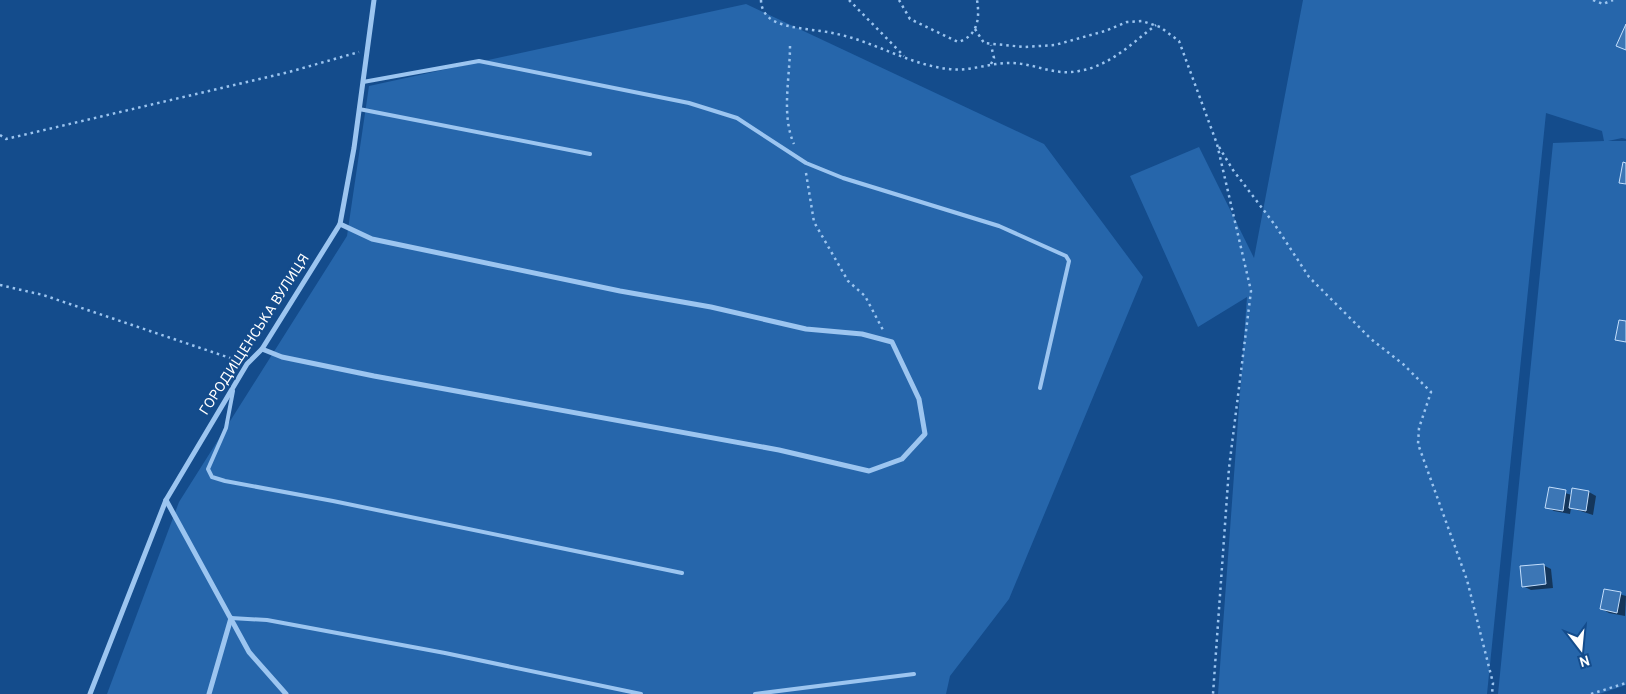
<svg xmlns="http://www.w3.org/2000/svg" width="1626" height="694" viewBox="0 0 1626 694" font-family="Overpass,sans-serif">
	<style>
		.green { fill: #2666ab }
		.shadow { fill: #0007 }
		.building { fill: #3c76b5; stroke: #c3defc }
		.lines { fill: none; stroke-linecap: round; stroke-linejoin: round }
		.path { stroke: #9cc5f0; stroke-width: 2.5; stroke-dasharray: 2.5 4; stroke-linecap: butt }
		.lane { stroke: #9cc5f0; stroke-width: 4 }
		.street { stroke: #9cc5f0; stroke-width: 5 }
		.labels { text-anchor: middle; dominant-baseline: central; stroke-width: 4.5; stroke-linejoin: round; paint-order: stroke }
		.street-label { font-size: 14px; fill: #fff; stroke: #144c8c }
	</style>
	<rect width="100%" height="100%" fill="#144c8c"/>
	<g class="green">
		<path d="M1303 0H1626V139L1622 138 1608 141H1626V685L1599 694H1498L1553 143 1604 141 1602 131 1546 113 1487 694H1218L1247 297 1198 327 1130 176 1199 147 1254 258Z"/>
		<path d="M746 4 1044 144 1143 277 1009 599 950 676 946 694H107L179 502 347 236 369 86Z"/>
	</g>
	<g class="shadow">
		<path d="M1550 489 1572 495 1573 489 1589 492 1596 496 1593 515 1571 508 1570 514 1554 511 1547 507Z"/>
		<path d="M1543 565 1551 569 1553 588 1531 590 1523 586Z"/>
		<path d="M1605 590 1626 596 1625 616 1609 613 1602 609Z"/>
	</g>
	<g class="building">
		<path d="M1626 24V50L1616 46Z"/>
		<path d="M1623 162 1626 163V184L1619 183Z"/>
		<path d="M1619 320 1626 321V342L1615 340Z"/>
		<path d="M1549 487 1566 490 1563 511 1545 508Z"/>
		<path d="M1572 488 1589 491 1586 511 1569 508Z"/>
		<path d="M1544 564 1546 584 1522 587 1520 566Z"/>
		<path d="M1604 589 1621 592 1617 613 1600 609Z"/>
	</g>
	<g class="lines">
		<g class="path">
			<path d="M761 0C761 9 766 17 774 21 793 30 817 29 837 34 875 42 910 65 949 69 970 72 991 62 1013 63 1036 64 1055 76 1079 71 1110 66 1132 43 1156 25"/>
			<path d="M849 0 904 56"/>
			<path d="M899 0 910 19 958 42C978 36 980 18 977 0"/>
			<path d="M1593 0 1603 4 1613 0"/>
			<path d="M975 29 984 43 1024 47 1055 45 1105 31 1127 22 1142 21 1160 27 1179 41 1217 144 1251 291 1229 468 1213 694"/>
			<path d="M790 46C790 78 781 115 794 144"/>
			<path d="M991 64 994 58 991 45"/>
			<path d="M0 135 6 139 289 72 359 52"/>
			<path d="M1219 147 1233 170 1275 225 1309 277 1371 339 1403 364 1431 392 1419 428 1418 444 1467 580 1493 683 1492 694"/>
			<path d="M806 173 814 222 848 281 865 296 883 330"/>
			<path d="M0 285 43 295 239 361"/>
			<path d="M1591 694 1626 683"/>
		</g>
		<g class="lane">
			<path d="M363 82 479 61 689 103 737 118 806 163 843 178 999 226 1066 256 1069 261 1040 388"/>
			<path d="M359 109 590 154"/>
			<path d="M233 391 226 428 208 469 212 477 225 481 333 501 682 573"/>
			<path d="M231 618 267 620 445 653 641 694"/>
			<path d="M755 694 914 674"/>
		</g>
		<g class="street">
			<path d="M262 349 282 357 374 376 779 450 869 471 902 459 925 434 919 399 892 342 862 334 806 329 711 307 620 291 372 239 340 224"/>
			<path d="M166 500 249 652 286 694"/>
			<path d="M90 694 166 500 247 364 262 349 340 224 354 148 374 0"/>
			<path d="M209 694 231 618"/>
		</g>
	</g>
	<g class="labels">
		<g class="street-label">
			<text transform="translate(255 335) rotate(-57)">ГОРОДИЩЕНСЬКА ВУЛИЦЯ</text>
		</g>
	</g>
	<g transform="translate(1581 649) rotate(164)" stroke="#144c8c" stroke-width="4" paint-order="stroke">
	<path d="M0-4L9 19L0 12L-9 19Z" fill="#ffffff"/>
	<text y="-8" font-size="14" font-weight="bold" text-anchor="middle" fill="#ffffff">N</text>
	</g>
</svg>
